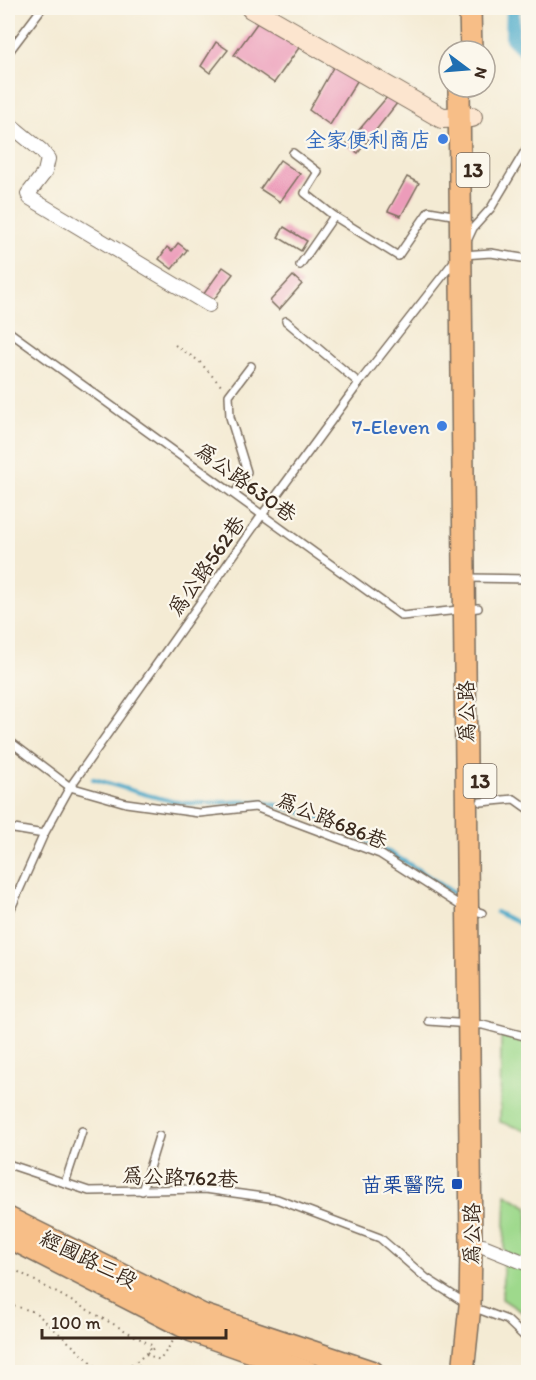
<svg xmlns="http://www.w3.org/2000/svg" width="536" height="1380" viewBox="0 0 536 1380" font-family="Itim,'LXGW WenKai TC',sans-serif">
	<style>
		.green { fill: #9ed98c; stroke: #6c8255; stroke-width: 1.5 }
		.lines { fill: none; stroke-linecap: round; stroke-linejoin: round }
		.stream { stroke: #4caaca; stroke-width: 4 }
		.canal { stroke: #4caaca; stroke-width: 14 }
		.building { fill: #ec9cba }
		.lane-casing { stroke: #7c6e5e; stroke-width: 10 }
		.street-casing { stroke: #7c6e5e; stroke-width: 16 }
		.secondary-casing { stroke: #7c6e5e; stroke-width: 22 }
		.primary-casing { stroke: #7c6e5e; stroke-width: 24 }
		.path { stroke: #7c6e5e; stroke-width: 2; stroke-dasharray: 1.5 4.5; stroke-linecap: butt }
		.lane { stroke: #fff; stroke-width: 7 }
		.street { stroke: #fff; stroke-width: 14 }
		.secondary { stroke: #fce5cf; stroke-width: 20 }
		.primary { stroke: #f7be87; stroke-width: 21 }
		.shop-dot { fill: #3f7fe0; stroke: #fbf7ec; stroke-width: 2 }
		.transit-dot { fill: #1a4fb4; stroke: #fbf7ec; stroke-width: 2 }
		.labels { text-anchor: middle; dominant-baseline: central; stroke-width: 4.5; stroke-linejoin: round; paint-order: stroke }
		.shield { fill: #fbf7ec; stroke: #75685c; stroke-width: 1.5 }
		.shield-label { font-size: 20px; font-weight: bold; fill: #3b2a1e }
		.shop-label { font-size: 21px; fill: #366cbe; stroke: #fbf7ec; text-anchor: end }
		.street-label { font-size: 21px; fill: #3b2a1e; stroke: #fbf7ec }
		.transit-label { font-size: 21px; fill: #164399; stroke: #fbf7ec; text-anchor: end }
	</style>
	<rect width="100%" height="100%" fill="#fbf7ec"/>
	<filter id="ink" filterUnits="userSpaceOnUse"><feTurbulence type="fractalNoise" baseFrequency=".0167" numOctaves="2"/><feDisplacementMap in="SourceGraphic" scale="12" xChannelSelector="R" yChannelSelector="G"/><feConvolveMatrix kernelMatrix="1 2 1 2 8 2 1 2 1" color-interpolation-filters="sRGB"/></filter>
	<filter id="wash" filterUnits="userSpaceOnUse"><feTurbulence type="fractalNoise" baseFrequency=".008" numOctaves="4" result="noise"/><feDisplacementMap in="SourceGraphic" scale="24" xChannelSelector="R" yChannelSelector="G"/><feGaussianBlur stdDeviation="1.35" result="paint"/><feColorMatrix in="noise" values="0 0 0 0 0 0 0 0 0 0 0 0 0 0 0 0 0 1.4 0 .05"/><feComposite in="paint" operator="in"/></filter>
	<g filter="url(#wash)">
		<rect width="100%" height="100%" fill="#f4ebd4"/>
		<g class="green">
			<path d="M501 1036 528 1043V1131L500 1122Z"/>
			<path d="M506 1194 528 1207V1316L502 1299Z"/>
		</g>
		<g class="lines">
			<g class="stream">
				<path d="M93 779C120 786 160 801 186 803 217 805 247 797 277 805 344 823 403 858 459 897"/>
				<path d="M496 912 528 928"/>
			</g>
			<path class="canal" d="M513 8 512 38 528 54"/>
		</g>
		<g id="blocks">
			<g class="building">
				<path d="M258 22 301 45 274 83 234 55Z"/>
				<path d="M216 42 228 50 210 73 201 66Z"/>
				<path d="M335 64 359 78 330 125 309 110Z"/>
				<path d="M388 96 398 102 358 153 346 145Z"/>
				<path d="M280 160 300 174 280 202 260 189Z"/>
				<path d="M407 177 419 183 401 216 388 211Z"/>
				<path d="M284 227 307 241 301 251 278 237Z"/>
				<path d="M178 243 187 250 172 269 159 259 167 247 172 251Z"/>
				<path d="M223 267 233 274 212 302 203 295Z"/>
				<path d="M293 276 302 284 279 310 270 301Z"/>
			</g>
		</g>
	</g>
	<g filter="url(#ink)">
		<use href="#blocks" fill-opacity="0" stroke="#7c6e5e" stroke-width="1.5"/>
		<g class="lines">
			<defs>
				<g id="lane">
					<path d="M8 53 42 8"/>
					<path d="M293 153 318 172 305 193 334 216 398 256 429 211 458 216"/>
					<path d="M467 241 473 228 491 208 528 146"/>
					<path d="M463 255 491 253 528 259"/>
					<path d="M300 265 334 216"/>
					<path d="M286 321 359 383"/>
					<path d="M8 331 402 616 478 608"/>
					<path d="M235 494 247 472 230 417 229 395 251 366"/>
					<path d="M468 578 528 579"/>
					<path d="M8 740 70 787 126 803 199 813 255 807 380 854 461 906 482 913"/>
					<path d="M481 802 514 799 528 809"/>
					<path d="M8 828 44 834"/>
					<path d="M8 915 44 834 70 787 262 515 359 383 455 260"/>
					<path d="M429 1021 483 1025 528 1037"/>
					<path d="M8 1164 89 1191 205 1189 277 1199 380 1238 426 1278 470 1306 507 1320 528 1340"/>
					<path d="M65 1183 82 1131"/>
					<path d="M142 1191 159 1136"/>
				</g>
				<g id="street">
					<path d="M8 123 42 151 48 159 45 172 28 194 30 198 209 305"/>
					<path d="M471 1246H483L528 1264"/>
				</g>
				<path id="secondary" d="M251 8 442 118 472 117"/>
				<g id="primary">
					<path d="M470 8 471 51"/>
					<path d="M459 87 471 1246 470 1306 463 1372"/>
					<path d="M8 1218 203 1315 373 1372"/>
					<path d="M8 1237 192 1331 308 1372"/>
				</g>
			</defs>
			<use href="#lane" class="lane-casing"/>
			<use href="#street" class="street-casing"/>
			<use href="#secondary" class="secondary-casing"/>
			<use href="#primary" class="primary-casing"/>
			<g class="path">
				<path d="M175 345 199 361 223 388"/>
				<path d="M8 1266 153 1346"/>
				<path d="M8 1304 35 1312 102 1372"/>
				<path d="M147 1353 154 1348 153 1346"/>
				<path d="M146 1354 160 1360 173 1341"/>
				<path d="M8 1369 18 1372"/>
				<path d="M123 1369 127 1372 140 1365 139 1361"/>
				<path d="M84 1372C118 1367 127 1375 153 1346"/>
			</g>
			<use href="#lane" class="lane"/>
			<use href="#street" class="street"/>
			<use href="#secondary" class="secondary"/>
			<use href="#primary" class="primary"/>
		</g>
	</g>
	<g class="shop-dot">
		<circle cx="443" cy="139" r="6"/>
		<circle cx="442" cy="426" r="6"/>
	</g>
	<rect class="transit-dot" x="451" y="1178" width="12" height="12" rx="3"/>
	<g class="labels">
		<g class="shield">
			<rect x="456.5" y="153" width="33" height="34" rx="4.5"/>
			<rect x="463.5" y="764" width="33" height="34" rx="4.5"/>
		</g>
		<g class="shield-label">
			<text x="473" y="170">13</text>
			<text x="480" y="781">13</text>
		</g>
		<g class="shop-label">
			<text x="431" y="139">全家便利商店</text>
			<text x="430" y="426">7-Eleven</text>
		</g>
		<g class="street-label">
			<text transform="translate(246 482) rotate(36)">為公路630巷</text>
			<text transform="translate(206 566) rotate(-55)">為公路562巷</text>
			<text transform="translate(466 712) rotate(-91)">為公路</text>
			<text transform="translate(332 820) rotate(22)">為公路686巷</text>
			<text transform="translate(180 1177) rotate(2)">為公路762巷</text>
			<text transform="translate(471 1234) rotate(-90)">為公路</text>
			<text transform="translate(89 1259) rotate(26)">經國路三段</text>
		</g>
		<g class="transit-label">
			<text x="445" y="1184">苗栗醫院</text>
		</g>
	</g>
	<rect width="536" height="1380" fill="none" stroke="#fbf7ec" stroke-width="30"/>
	<g transform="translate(467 69) rotate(106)"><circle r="28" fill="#fbf7ec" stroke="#aea59a" stroke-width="1.5"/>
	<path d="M0-4.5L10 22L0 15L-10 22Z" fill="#1f6fb2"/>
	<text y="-9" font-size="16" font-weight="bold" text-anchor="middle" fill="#3b2a1e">N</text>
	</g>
	<path d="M42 1329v9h184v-9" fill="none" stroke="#3b2a1e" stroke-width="3"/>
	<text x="51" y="1329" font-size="18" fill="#3b2a1e" stroke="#fbf7ec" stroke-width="4.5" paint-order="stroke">100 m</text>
</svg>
